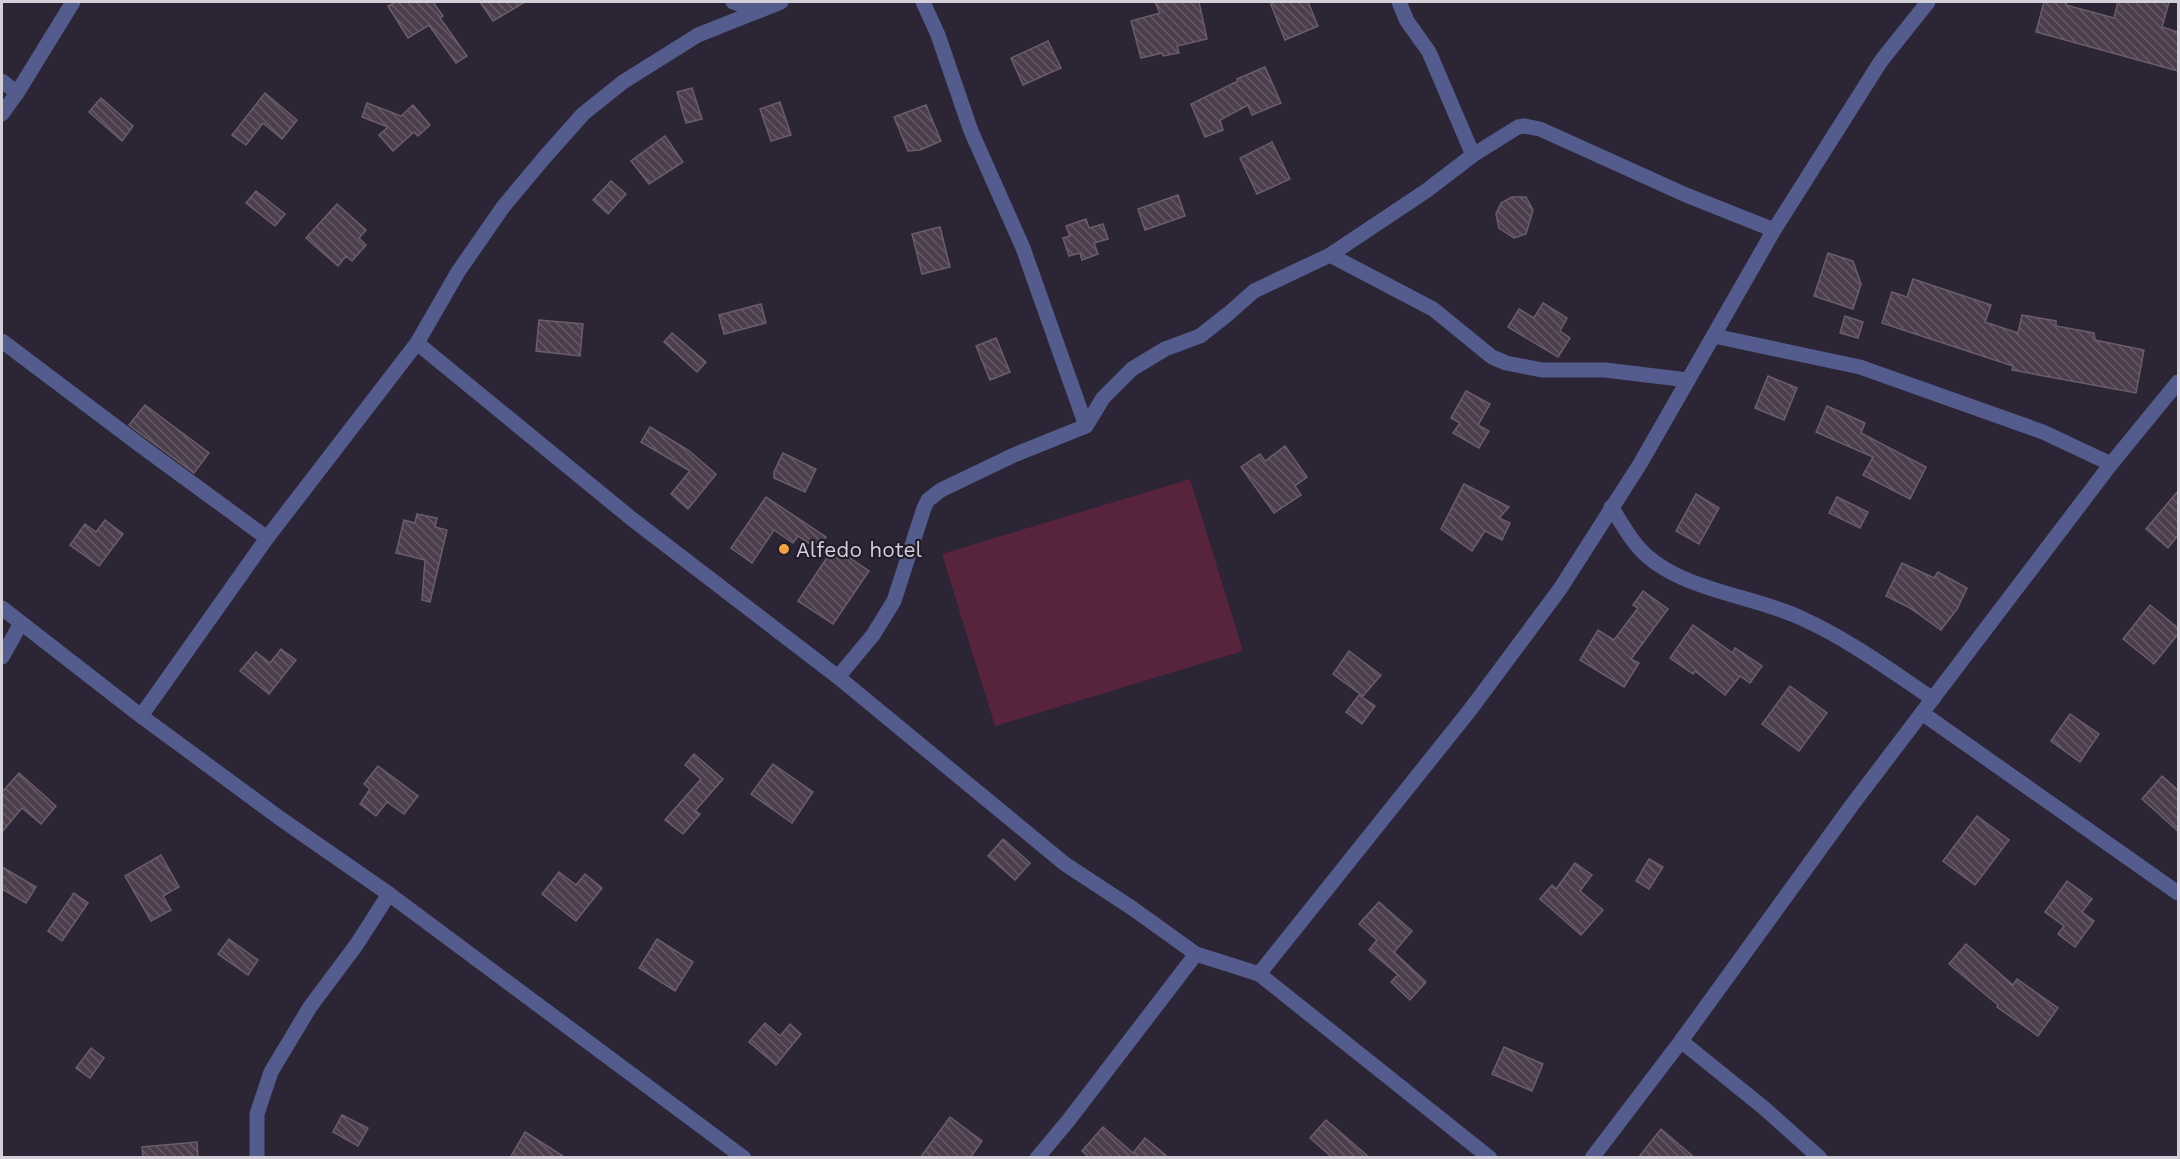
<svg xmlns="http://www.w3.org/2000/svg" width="2180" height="1159" viewBox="0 0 2180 1159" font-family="'Work Sans',sans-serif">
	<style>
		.garden { fill: #58233d }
		.building { fill: url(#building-back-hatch); stroke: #6c5d6c; stroke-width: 1.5 }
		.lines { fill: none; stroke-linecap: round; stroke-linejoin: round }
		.minor { stroke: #545b8d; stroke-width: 15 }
		.tertiary { stroke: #545b8d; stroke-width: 15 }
		.poi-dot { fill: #f4a344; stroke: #221c2b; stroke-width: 2 }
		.labels { text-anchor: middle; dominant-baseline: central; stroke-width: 4.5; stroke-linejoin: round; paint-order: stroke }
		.poi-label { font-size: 21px; fill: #d3d0da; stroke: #221c2b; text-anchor: start }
	</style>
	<defs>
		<pattern id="building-back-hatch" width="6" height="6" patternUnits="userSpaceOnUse" patternTransform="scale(1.5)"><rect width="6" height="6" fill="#4c3e4c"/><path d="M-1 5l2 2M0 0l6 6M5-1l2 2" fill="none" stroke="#655965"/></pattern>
	</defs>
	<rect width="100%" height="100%" fill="#2b2535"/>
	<path class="garden" d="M1190 479 1243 651 995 726 942 554Z"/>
	<g class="building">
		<path d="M396 2H433L443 16 440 18 467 56 456 63 429 25 408 38 388 6Z"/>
		<path d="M480 2H525L493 21Z"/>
		<path d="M1155 2H1199L1207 39 1177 46 1179 53 1163 56 1162 53 1141 58 1131 21 1160 13Z"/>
		<path d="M1270 2H1308L1318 26 1285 40Z"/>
		<path d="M2044 2H2067L2066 5 2114 18 2118 2H2169L2162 27 2178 32V71L2036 32Z"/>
		<path d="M1048 41 1061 68 1023 85 1011 58Z"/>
		<path d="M1265 67 1281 103 1252 115 1248 105 1220 120 1223 130 1205 137 1191 104 1238 81 1237 79Z"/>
		<path d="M692 88 702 119 686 123 677 92Z"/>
		<path d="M265 93 297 120 282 139 263 123 246 145 232 135Z"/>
		<path d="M101 98 133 126 122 141 89 112Z"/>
		<path d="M780 102 791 135 771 141 760 109Z"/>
		<path d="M367 103 401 116 413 105 430 125 418 136 414 132 393 151 379 135 388 127 362 117Z"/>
		<path d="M926 105 941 141 920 150 908 151 894 117Z"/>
		<path d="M665 136 683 162 649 184 631 161Z"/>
		<path d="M1272 142 1290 179 1257 194 1240 158Z"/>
		<path d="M611 181 626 194 608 214 593 200Z"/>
		<path d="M256 191 285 214 275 226 246 203Z"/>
		<path d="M1178 195 1185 216 1145 230 1138 209Z"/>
		<path d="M1512 197H1526L1533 210 1526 234 1514 238 1499 228 1496 214 1501 203Z"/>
		<path d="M337 204 366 230 359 238 366 245 352 261 346 256 338 266 306 238Z"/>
		<path d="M1086 219 1089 228 1103 224 1108 239 1094 243 1098 254 1082 260 1080 253 1069 256 1063 238 1070 236 1066 226Z"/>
		<path d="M940 227 950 267 922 274 912 234Z"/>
		<path d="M1828 253 1853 261 1861 284 1853 309 1814 296Z"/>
		<path d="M1913 279 1991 305 1985 322 2018 333 2022 315 2056 321V326L2094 333 2095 340 2144 350 2136 393 2012 370 2013 366 1882 323 1892 292 1907 297Z"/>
		<path d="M1543 303 1567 318 1560 331 1570 338 1558 357 1508 327 1519 309 1534 318Z"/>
		<path d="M761 304 766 323 724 334 719 315Z"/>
		<path d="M1845 316 1863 322 1858 338 1840 333Z"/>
		<path d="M539 320 583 324 580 356 536 351Z"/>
		<path d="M672 333 706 362 697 372 664 342Z"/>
		<path d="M996 338 1010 372 990 380 976 346Z"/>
		<path d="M1768 376 1797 388 1784 420 1755 408Z"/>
		<path d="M1466 391 1490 404 1478 425 1489 431 1479 448 1453 433 1460 423 1451 418Z"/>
		<path d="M145 405 209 453 194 473 129 425Z"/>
		<path d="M1827 406 1865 423 1861 433 1926 467 1910 499 1863 475 1873 457 1816 432Z"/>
		<path d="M650 427 688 450 716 474 688 509 671 494 690 471 641 442Z"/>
		<path d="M1285 446 1307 477 1295 486 1301 495 1274 513 1241 467 1260 454 1265 461Z"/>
		<path d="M783 453 816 469 805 492 774 478V472Z"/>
		<path d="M1464 484 1509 507 1499 518 1510 523 1502 540 1485 531 1472 551 1441 529Z"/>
		<path d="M2178 491V535L2168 548 2146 529Z"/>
		<path d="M1696 494 1719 508 1699 544 1676 531Z"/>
		<path d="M766 497 826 537 818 549 798 536 793 543 774 530 752 563 731 548Z"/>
		<path d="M1837 497 1868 512 1860 528 1829 513Z"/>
		<path d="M417 514 437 518 435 527 447 530 430 602 422 600 425 560 396 553 404 520 415 523Z"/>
		<path d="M105 520 123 534 99 566 70 545 85 524 96 532Z"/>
		<path d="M834 547 869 571 833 624 798 601Z"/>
		<path d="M1902 563 1934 578 1938 572 1967 588 1957 609 1941 630 1910 608 1886 596Z"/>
		<path d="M1643 591 1668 609 1631 659 1639 663 1624 687 1580 660 1598 630 1614 640 1638 608 1633 605Z"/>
		<path d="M2150 605 2178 628V634L2154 664 2123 639Z"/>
		<path d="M1693 625 1733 653 1735 648 1762 666 1750 683 1740 676 1725 695 1695 671 1693 674 1670 658Z"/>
		<path d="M281 649 296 660 269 694 240 671 256 652 270 663Z"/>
		<path d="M1349 651 1381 675 1363 696 1333 674Z"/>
		<path d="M1790 686 1827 713 1799 751 1762 724Z"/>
		<path d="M1359 695 1375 706 1362 724 1346 712Z"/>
		<path d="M2070 714 2099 734 2080 762 2051 741Z"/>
		<path d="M694 754 723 779 695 811 700 814 683 834 665 820 701 779 685 765Z"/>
		<path d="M773 764 813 792 792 823 751 794Z"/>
		<path d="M378 766 418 796 404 814 387 802 376 816 360 804 370 789 364 784Z"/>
		<path d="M19 773 56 806 41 824 22 808 2 832V792Z"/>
		<path d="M2162 776 2178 790V831L2142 799Z"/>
		<path d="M1977 816 2009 840 1975 885 1943 861Z"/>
		<path d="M1003 839 1030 863 1015 880 988 856Z"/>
		<path d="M161 855 179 887 163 896 171 910 151 921 125 876Z"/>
		<path d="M1649 859 1663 867 1649 889 1636 881Z"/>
		<path d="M1575 863 1592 875 1580 891 1603 910 1581 935 1540 899 1552 885 1556 889Z"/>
		<path d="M2 867 36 887 26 903 2 889Z"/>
		<path d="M559 872 576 885 585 874 602 888 576 921 542 894Z"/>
		<path d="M2067 881 2092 899 2082 912 2094 921 2075 947 2058 934 2064 926 2045 912Z"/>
		<path d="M74 893 88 903 62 941 48 931Z"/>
		<path d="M1379 902 1412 931 1394 952 1426 982 1410 1000 1391 982 1398 975 1369 950 1377 940 1359 924Z"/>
		<path d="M229 939 258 960 248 975 218 954Z"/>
		<path d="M657 939 693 962 675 991 639 968Z"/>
		<path d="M1966 944 2013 985 2017 979 2058 1008 2038 1036 1997 1007 1998 1005 1949 964Z"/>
		<path d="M765 1023 780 1036 790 1024 801 1034 776 1065 749 1042Z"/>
		<path d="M1504 1047 1543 1064 1532 1091 1492 1074Z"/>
		<path d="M91 1048 104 1058 90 1078 76 1068Z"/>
		<path d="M342 1115 368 1128 358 1146 333 1132Z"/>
		<path d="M950 1117 982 1141 970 1158H920Z"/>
		<path d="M1326 1120 1370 1158H1333L1310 1138Z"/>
		<path d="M1103 1127 1133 1153 1145 1138 1169 1158H1090L1082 1151Z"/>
		<path d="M1661 1129 1695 1158H1638Z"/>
		<path d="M525 1132 566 1158H510Z"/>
		<path d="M197 1142 198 1158H143L142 1147Z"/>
	</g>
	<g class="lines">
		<g class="minor">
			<path d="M733 2 759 11"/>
			<path d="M1399 2 1407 21 1429 52 1473 155"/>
			<path d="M2 81 17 93"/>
			<path d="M1330 255 1433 309 1492 357 1506 363 1542 370H1605L1688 380"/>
			<path d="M1714 336 1860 367 2043 432 2111 464"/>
			<path d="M2 341 144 448 267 538"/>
			<path d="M417 343 632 519 838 677 1065 864 1132 908 1196 954 1259 974 1490 1158"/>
			<path d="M1086 426 1103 398 1132 369 1165 349 1200 336 1228 314 1254 291 1330 255 1426 191 1473 155 1518 127 1525 126 1540 129 1686 195 1774 230"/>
			<path d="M1611 507C1620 520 1628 536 1639 548 1676 590 1753 595 1801 618 1848 639 1890 670 1933 699"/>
			<path d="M2 657 21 623"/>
			<path d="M838 677 873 635 894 601 924 508 928 500 941 490 1014 455 1086 426 1023 248 971 131 938 35 923 2"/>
			<path d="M1922 713 2178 893"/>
			<path d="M141 716 267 538 417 343 458 272 503 207 544 158 583 114 623 82 698 35 781 2"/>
			<path d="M1259 974 1470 710 1560 589 1640 464 1774 230 1881 61 1928 2"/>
			<path d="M1681 1041 1764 1108 1820 1158"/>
			<path d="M257 1158V1114L271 1072 310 1007 357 944 389 894"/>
			<path d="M1037 1158 1068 1121 1196 954"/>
		</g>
		<g class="tertiary">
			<path d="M2 114 17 93 73 2"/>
			<path d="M2 608 141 716 281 819 389 894 744 1158"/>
			<path d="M1592 1158 1681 1041 1852 805 2111 464 2178 382"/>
		</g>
	</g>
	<circle class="poi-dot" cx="784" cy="549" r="6"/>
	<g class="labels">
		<g class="poi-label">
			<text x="796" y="549">Alfedo hotel</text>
		</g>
	</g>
	<rect width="2180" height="1159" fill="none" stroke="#d3d0da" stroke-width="6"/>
</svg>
